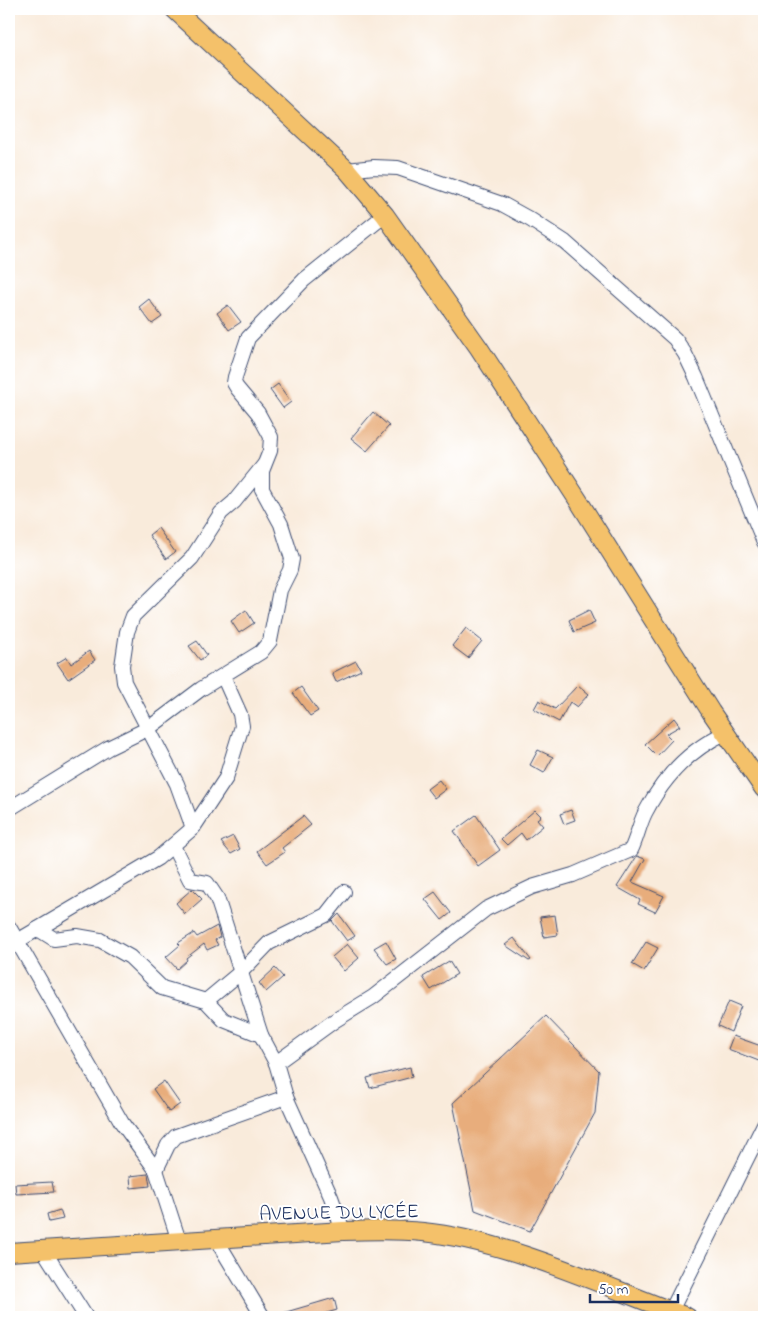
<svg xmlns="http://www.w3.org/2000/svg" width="773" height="1326" viewBox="0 0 773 1326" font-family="'Indie Flower',sans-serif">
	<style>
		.building { fill: #e8ad7c }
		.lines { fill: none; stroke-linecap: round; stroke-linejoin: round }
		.minor-casing { stroke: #3c4b71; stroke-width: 16 }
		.major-casing { stroke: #3c4b71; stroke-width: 20 }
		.minor { stroke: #fff; stroke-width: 14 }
		.major { stroke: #f4c16a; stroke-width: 18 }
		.labels { text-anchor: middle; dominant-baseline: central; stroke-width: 4; stroke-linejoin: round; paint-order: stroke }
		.street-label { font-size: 20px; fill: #1b2f5e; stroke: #fff }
	</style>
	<rect width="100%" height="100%" fill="#fff"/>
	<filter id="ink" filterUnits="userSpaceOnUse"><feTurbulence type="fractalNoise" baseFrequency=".02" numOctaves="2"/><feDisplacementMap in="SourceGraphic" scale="10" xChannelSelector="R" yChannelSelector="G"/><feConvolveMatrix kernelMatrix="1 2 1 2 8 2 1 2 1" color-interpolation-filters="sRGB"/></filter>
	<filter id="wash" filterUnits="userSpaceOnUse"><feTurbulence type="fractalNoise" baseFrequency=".0096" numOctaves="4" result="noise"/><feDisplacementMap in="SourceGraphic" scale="20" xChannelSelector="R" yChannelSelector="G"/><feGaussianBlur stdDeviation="1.12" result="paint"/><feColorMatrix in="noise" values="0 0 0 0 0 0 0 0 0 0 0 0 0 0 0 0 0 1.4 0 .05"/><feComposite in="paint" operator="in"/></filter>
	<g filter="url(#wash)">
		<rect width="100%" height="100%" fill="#f9ebdb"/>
		<g id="blocks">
			<g class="building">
				<path d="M149 299 162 317 152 324 139 307Z"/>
				<path d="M228 305 241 322 229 330 217 313Z"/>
				<path d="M278 384 291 402 283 408 270 390Z"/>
				<path d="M373 412 389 426 367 451 351 438Z"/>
				<path d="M158 528 175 552 166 559 149 535Z"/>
				<path d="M246 610 254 623 239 633 231 621Z"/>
				<path d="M589 610 595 623 574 632 569 620Z"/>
				<path d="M466 628 482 641 468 658 452 646Z"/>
				<path d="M197 641 207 655 200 660 189 646Z"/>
				<path d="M89 651 95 660 68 679 57 663 67 657 71 664Z"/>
				<path d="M356 661 361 670 336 682 332 673Z"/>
				<path d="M578 685 589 694 577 707 570 702 559 722 534 709 539 700 555 709Z"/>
				<path d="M301 687 318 711 310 716 293 693Z"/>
				<path d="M674 718 680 726 666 734 672 740 657 756 645 744Z"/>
				<path d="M538 750 553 757 544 773 530 765Z"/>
				<path d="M439 780 446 789 434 798 427 789Z"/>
				<path d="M535 810 541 816 537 819 543 826 526 840 521 833 507 845 501 839Z"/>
				<path d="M571 810 575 820 564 824 560 814Z"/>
				<path d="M476 815 500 850 478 866 454 831Z"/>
				<path d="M303 816 311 825 282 848 285 852 267 864 257 851Z"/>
				<path d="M233 836 240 849 231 854 221 842Z"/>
				<path d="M637 856 645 859 632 882 664 896 655 912 638 904 640 900 617 887Z"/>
				<path d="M192 889 202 899 185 914 176 903Z"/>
				<path d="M435 892 451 913 442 920 425 899Z"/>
				<path d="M339 914 355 936 347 941 332 921Z"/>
				<path d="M555 915 558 935 544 937 540 917Z"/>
				<path d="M217 926 220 937 215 940 218 945 207 950 204 944 186 958 187 960 177 969 166 957 180 945 178 943 194 933 197 937Z"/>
				<path d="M514 938 531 960 529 961 505 945Z"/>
				<path d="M386 941 396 959 387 964 374 948Z"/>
				<path d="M646 942 658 948 644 971 632 964Z"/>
				<path d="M347 944 359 958 344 971 332 957Z"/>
				<path d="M449 961 457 974 431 990 423 977Z"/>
				<path d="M275 968 283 977 266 992 259 983Z"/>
				<path d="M729 1001 741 1006 731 1032 718 1026Z"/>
				<path d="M546 1016 599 1071 595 1113 530 1231 475 1210 453 1103Z"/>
				<path d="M733 1036 764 1047V1063L728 1049Z"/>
				<path d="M410 1067 412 1077 370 1088 367 1078Z"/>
				<path d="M164 1081 180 1104 169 1112 153 1089Z"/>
				<path d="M148 1174 150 1186 131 1188 130 1176Z"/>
				<path d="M52 1182 54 1192 16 1194 15 1184Z"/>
				<path d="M60 1210 63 1219 49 1222 47 1214Z"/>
				<path d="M334 1298 337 1310 313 1317H277L276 1315Z"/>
			</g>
		</g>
	</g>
	<g filter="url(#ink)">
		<use href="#blocks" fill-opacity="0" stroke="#3c4b71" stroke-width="1"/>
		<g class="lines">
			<defs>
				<g id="minor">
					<path d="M347 170 374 167 398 168 502 204 531 220 565 242 675 339 685 354 696 377 764 542"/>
					<path d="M9 809 108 748 149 728 201 689 261 652 270 641 280 590 290 570 292 559 281 524 262 489V471L270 451 271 437 258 413 237 388 234 383 235 377 248 338 304 280 385 215"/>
					<path d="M193 828 177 784 124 682 122 666 127 632 133 616 192 558 221 513 234 502 264 465"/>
					<path d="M173 846 190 880 207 883 217 898 261 1035 276 1063"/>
					<path d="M9 927 122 1123 156 1170 179 1241"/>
					<path d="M38 929 54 939 77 936 100 940 130 957 162 988 206 1001 224 1020 261 1035"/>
					<path d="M9 946 158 858 193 828 226 778 242 726 240 714 223 676"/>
					<path d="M206 1001 242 971 269 943 326 915 344 892"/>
					<path d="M156 1170 168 1145 176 1136 286 1097"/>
					<path d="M343 1231 331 1197 286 1097 276 1063 334 1021 373 997 486 909 532 887 573 875 631 850C637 838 639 825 645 813 663 778 689 750 725 733"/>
					<path d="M216 1239 263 1317"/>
					<path d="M44 1251 86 1317"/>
					<path d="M671 1311 764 1124"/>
				</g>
				<g id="major">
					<path d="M174 9 347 170 385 215 479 348 578 500 711 712 764 789"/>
					<path d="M9 1252 343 1231C369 1230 396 1229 423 1232 510 1241 605 1287 687 1317"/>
				</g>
			</defs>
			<use href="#minor" class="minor-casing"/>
			<use href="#major" class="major-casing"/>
			<use href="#minor" class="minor"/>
			<use href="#major" class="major"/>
		</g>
	</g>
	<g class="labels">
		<g class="street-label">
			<text transform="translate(339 1214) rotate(-1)">AVENUE DU LYCÉE</text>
		</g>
	</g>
	<rect width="773" height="1326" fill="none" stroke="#fff" stroke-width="30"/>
	<path d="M590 1294v8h88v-8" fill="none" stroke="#1b2f5e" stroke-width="2.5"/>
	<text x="598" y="1294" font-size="15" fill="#1b2f5e" stroke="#ffffff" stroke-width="4" paint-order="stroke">50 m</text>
</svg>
